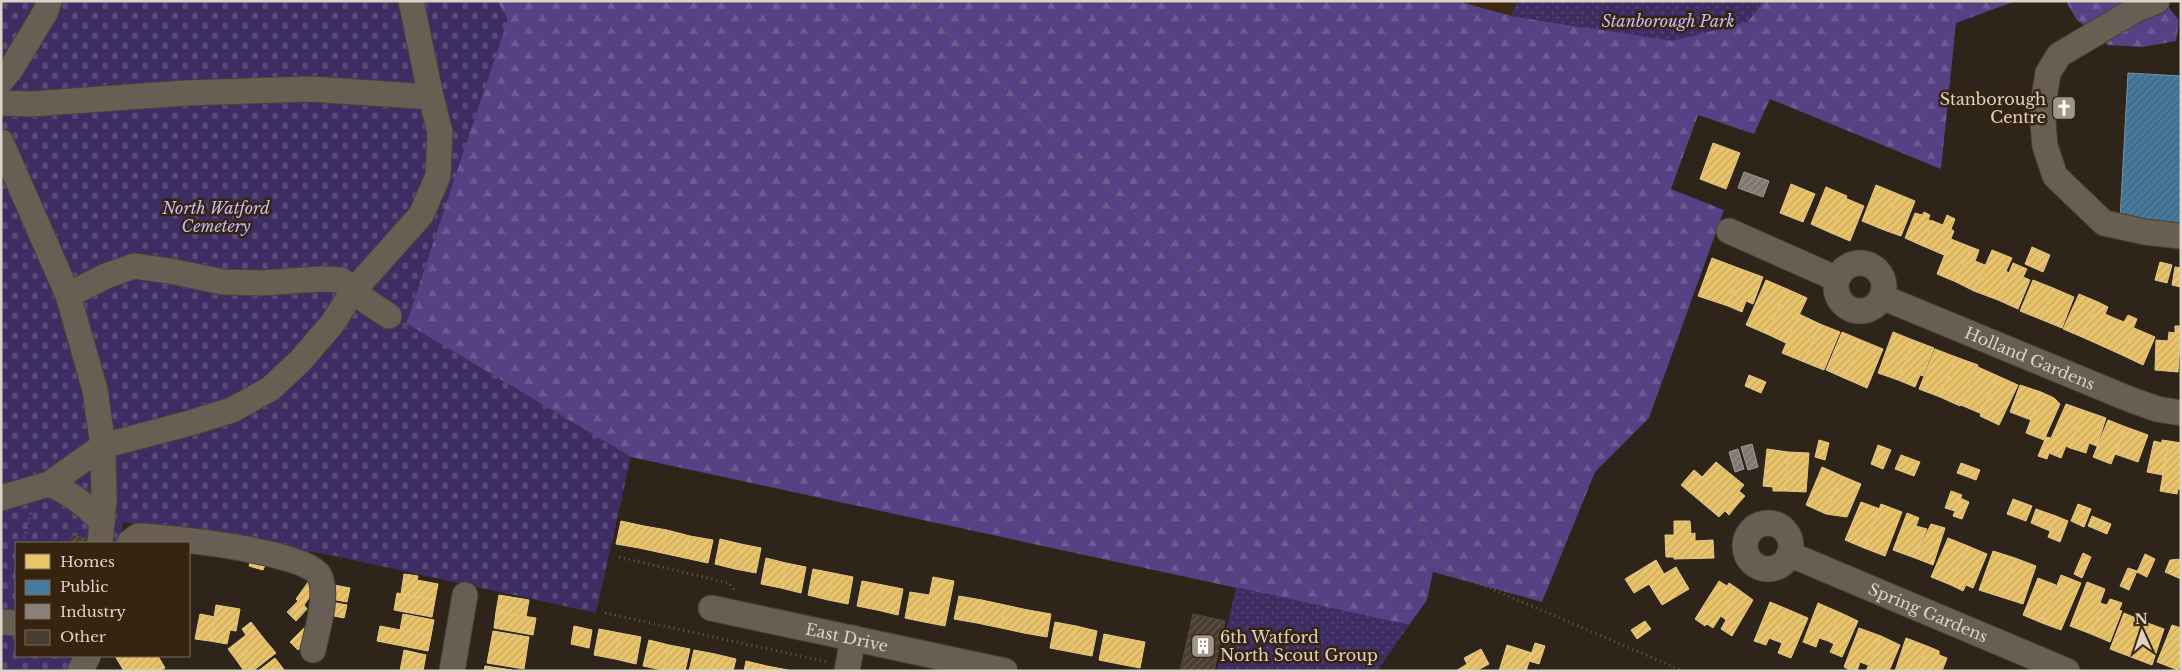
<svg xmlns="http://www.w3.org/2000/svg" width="2182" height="672" viewBox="0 0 2182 672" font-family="'Libre Baskerville',serif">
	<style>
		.built { fill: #3f2913 }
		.forest { fill: url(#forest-firs) }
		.cemetery { fill: url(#cemetery-stones) }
		.park { fill: url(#park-dots) }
		.homes { fill: url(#homes-hatch); stroke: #e6c886 }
		.public { fill: url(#public-hatch); stroke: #7395aa }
		.industry { fill: url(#industry-hatch); stroke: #a49992 }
		.building { fill: url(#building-hatch); stroke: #524941 }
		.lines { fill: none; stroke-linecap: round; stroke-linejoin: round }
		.minor-casing { stroke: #494037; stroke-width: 27 }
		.path { stroke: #655c54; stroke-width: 3; stroke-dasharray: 1 4; stroke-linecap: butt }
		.minor { stroke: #685e54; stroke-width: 25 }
		.labels { text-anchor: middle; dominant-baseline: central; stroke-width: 5; stroke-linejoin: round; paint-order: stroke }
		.park-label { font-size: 16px; font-style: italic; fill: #c7bafb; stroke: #362411 }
		.poi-label { font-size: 16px; fill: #dfd2c7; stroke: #362411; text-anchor: end }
		.street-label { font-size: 16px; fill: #dfd2c7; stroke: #362411 }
	</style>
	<defs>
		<pattern id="forest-firs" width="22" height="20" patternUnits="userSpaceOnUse" patternTransform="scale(1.25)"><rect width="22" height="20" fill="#554183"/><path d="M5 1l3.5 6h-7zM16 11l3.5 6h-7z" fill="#6d5c93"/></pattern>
		<pattern id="cemetery-stones" width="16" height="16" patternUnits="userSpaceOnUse" patternTransform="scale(1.25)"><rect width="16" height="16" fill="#3e2d63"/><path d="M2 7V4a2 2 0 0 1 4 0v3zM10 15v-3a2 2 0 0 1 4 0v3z" fill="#594b78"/></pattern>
		<pattern id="park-dots" width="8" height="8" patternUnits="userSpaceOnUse" patternTransform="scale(1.25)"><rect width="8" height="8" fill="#3e2d63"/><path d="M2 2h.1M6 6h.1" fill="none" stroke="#594b78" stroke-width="1.8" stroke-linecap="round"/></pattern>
		<pattern id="homes-hatch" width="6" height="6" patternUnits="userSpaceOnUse" patternTransform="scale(1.25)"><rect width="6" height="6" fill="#e9c46a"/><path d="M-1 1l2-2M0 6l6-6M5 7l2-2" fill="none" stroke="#c8a961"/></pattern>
		<pattern id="public-hatch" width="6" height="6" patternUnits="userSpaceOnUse" patternTransform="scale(1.25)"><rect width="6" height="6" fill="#457b9d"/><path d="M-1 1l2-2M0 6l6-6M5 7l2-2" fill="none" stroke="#446376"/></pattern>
		<pattern id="industry-hatch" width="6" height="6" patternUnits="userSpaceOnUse" patternTransform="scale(1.25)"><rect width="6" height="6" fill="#8a817c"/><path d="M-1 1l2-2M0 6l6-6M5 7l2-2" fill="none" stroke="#716a66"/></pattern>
		<pattern id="building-hatch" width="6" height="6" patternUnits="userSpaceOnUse" patternTransform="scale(1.25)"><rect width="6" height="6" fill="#483d30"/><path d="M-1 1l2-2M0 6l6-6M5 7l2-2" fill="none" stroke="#62584c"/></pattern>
	</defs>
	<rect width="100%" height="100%" fill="#2e2419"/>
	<path class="built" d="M1457 1H1516L1512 16Z"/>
	<g class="forest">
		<path d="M497 1H1457L1512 16 1581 27 1747 22 1764 1H2016L1956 23 1941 169 1770 99 1754 134 1698 115 1671 189 1724 210 1649 418 1595 472 1542 602 1433 572 1427 600 1409 625 631 457 406 324 507 20Z"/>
		<path d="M2066 1H2166C2176 24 2182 8 2176 41L2143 47 2108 45 2076 19Z"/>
	</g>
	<path class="cemetery" d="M1 1H497L508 19 406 323 631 457 596 613 325 554 123 522 120 543H16V656H82L69 671H1Z"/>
	<g class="park">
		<path d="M1516 1H1764L1747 22 1673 41 1512 16Z"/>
		<path d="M1236 587 1409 625 1377 671H1217Z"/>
	</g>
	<g class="homes">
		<path d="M1713 143 1740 153 1726 189 1700 179Z"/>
		<path d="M1791 184 1815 194 1803 222 1780 213Z"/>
		<path d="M1876 185 1898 194 1884 230 1862 221Z"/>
		<path d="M1826 187 1847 196 1831 233 1811 224Z"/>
		<path d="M1898 194 1915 201 1901 236 1884 230Z"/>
		<path d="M1845 198 1864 206 1850 241 1831 233Z"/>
		<path d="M1924 212 1930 215 1928 220 1933 221 1923 246 1905 238 1915 213 1922 215Z"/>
		<path d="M1947 215 1955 219 1951 229 1954 231 1944 255 1923 246 1933 221 1943 225Z"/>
		<path d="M1951 239 1971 247 1956 282 1937 274Z"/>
		<path d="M1971 247 1979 250 1975 261 1985 265 1974 291 1956 282Z"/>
		<path d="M2032 247 2041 251 2034 268 2025 264Z"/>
		<path d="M1992 250 2012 258 2006 271 2009 273 1998 300 1974 291Z"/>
		<path d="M2041 251 2050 255 2043 272 2034 268Z"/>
		<path d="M1712 258 1741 269 1728 306 1698 296Z"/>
		<path d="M2160 262 2172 265 2167 283 2155 280Z"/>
		<path d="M2013 263 2027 269 2023 277 2030 280 2018 309 1998 300Z"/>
		<path d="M2175 267 2181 268V287L2172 285Z"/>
		<path d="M1741 269 1763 277 1753 304 1746 301 1742 312 1728 306Z"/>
		<path d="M1766 280 1787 289 1767 334 1746 325Z"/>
		<path d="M2033 280 2053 288 2040 319 2020 311Z"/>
		<path d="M2053 288 2074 297 2062 328 2040 319Z"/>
		<path d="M1787 289 1807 298 1786 343 1767 334Z"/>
		<path d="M2079 294 2098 302 2082 337 2063 329Z"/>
		<path d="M2098 302 2108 307 2105 314 2114 318 2102 346 2082 337Z"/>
		<path d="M1799 314 1820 324 1804 362 1782 353Z"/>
		<path d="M2128 315 2137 319 2122 355 2102 346 2114 318 2124 322Z"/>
		<path d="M1820 324 1840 332 1824 370 1804 362Z"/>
		<path d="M2175 326H2181L2178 372 2155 370 2156 340 2168 341 2169 332 2175 333Z"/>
		<path d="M2134 328 2155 337 2143 365 2122 355Z"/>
		<path d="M1842 332 1861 340 1844 378 1826 370Z"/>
		<path d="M1893 332 1913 340 1898 380 1878 373Z"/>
		<path d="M1861 340 1883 349 1867 388 1844 378Z"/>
		<path d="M1913 340 1934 348 1923 376 1920 375 1915 387 1898 380Z"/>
		<path d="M1935 349 1956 357 1940 397 1919 389Z"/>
		<path d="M1956 357 1978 365 1960 406 1940 397Z"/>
		<path d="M1978 367 1998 376 1982 414 1961 405Z"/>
		<path d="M1749 375 1766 382 1761 393 1745 386Z"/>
		<path d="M1998 376 2018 385 1999 425 1980 416Z"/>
		<path d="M2020 385 2041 392 2031 420 2010 412Z"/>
		<path d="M2041 392 2054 398 2060 404 2044 440 2026 433Z"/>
		<path d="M2066 404 2083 410 2070 448 2066 446 2061 458 2049 453 2047 459 2038 456 2046 437 2051 438Z"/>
		<path d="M2083 410 2106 418 2097 446 2089 443 2086 453 2070 448Z"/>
		<path d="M2108 420 2126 427 2111 464 2093 457Z"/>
		<path d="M2126 427 2148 435 2138 462 2115 454Z"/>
		<path d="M1819 440 1829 443 1825 460 1815 457Z"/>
		<path d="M2162 440 2169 441 2163 475 2147 472 2154 441 2162 443Z"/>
		<path d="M2169 441 2181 443V489H2178L2177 494 2160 491Z"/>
		<path d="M1878 445 1891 450 1883 469 1871 464Z"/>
		<path d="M1767 449 1788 452 1785 491H1773V487L1763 486Z"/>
		<path d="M1788 452 1809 453 1806 492 1785 491Z"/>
		<path d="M1901 455 1920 462 1914 476 1895 469Z"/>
		<path d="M1716 462 1744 485 1739 491 1745 496 1736 506 1702 477Z"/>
		<path d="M1961 463 1980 470 1976 480 1957 473Z"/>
		<path d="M1822 467 1842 476 1826 514 1806 505Z"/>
		<path d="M1694 470 1736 506 1729 515 1725 511 1719 517 1681 485Z"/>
		<path d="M1842 476 1861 484 1847 517 1826 514Z"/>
		<path d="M1951 491 1962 495 1955 511 1945 508Z"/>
		<path d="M1960 498 1969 502 1962 519 1953 516Z"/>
		<path d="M2013 499 2032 506 2026 521 2007 514Z"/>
		<path d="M1861 502 1880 509 1864 548 1845 540Z"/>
		<path d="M1881 504 1902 512 1885 556 1864 548Z"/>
		<path d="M2078 504 2091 509 2084 527 2071 521Z"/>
		<path d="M2036 509 2056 516 2050 531 2031 523Z"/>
		<path d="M1907 513 1919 518 1916 526 1927 529 1915 558 1893 550Z"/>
		<path d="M2056 516 2068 521 2060 542 2048 537Z"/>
		<path d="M2092 516 2111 524 2107 534 2088 526Z"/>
		<path d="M621 521 644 526 639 548 616 544Z"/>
		<path d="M1674 521H1690L1691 534 1695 533V541L1713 540 1714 558 1674 559V557H1666L1665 535H1674Z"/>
		<path d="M1931 524 1945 528 1933 565 1915 558Z"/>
		<path d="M644 526 667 530 662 553 639 548Z"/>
		<path d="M667 530 690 536 685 558 662 553Z"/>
		<path d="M690 536 713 540 708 563 685 558Z"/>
		<path d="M1948 538 1968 546 1951 585 1931 577Z"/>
		<path d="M720 539 741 544 735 569 715 564Z"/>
		<path d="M741 544 761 548 756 573 735 569Z"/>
		<path d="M1968 546 1987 554 1973 588 1966 585 1963 591 1951 585Z"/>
		<path d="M1993 551 2015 558 2001 597 1979 590Z"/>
		<path d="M2083 553 2091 557 2082 578 2074 574Z"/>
		<path d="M2145 554 2155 559 2147 577 2137 572Z"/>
		<path d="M252 556 267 560 263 570 249 566Z"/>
		<path d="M766 558 786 563 781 588 761 584Z"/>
		<path d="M2015 558 2036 566 2023 604 2001 597Z"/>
		<path d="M2181 559V579L2165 572 2170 560Z"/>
		<path d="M1656 560 1664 574 1676 567 1689 589 1662 605 1649 584 1634 593 1625 579Z"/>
		<path d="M786 563 806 567 801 593 781 588Z"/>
		<path d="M2128 568 2137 571 2129 590 2120 586Z"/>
		<path d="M813 569 833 573 828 600 808 595Z"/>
		<path d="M833 573 853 577 848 604 828 600Z"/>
		<path d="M404 574 418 576 417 580 438 584 435 600 401 594Z"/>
		<path d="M2061 575 2081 583 2061 630 2042 623Z"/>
		<path d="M933 577 954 581 945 626 924 622Z"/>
		<path d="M311 578 319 584 304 605 307 609 296 621 287 612 298 601 296 599Z"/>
		<path d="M2038 578 2056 585 2042 623 2023 615Z"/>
		<path d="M862 581 883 585 877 610 857 606Z"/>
		<path d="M1719 581 1727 586 1729 583 1738 589 1713 628 1707 624 1705 626 1695 619Z"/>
		<path d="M2087 582 2105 589 2100 603 2103 604 2091 634 2070 626Z"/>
		<path d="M334 585 350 588 347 602 331 599Z"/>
		<path d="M883 585 903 589 898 615 877 610Z"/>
		<path d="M1738 589 1753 600 1732 636 1721 629 1726 620 1721 616Z"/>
		<path d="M910 592 929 595 924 622 905 618Z"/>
		<path d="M397 593 435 600 432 617 394 610Z"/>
		<path d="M499 595 529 600 526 617 496 612Z"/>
		<path d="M959 596 982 600 977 623 954 619Z"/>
		<path d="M2110 599 2122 603 2119 610 2122 611 2110 642 2091 634 2103 604 2107 605Z"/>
		<path d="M982 600 1005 605 1001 628 977 623Z"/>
		<path d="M331 602 347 605 344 618 329 615Z"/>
		<path d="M1770 602 1787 609 1774 640 1769 638 1766 645 1754 641Z"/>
		<path d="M1818 603 1841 613 1828 641 1819 638 1816 647 1803 642Z"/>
		<path d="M216 605 240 609 236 631 230 630 227 644 210 641Z"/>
		<path d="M1005 605 1028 610 1024 633 1001 628Z"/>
		<path d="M1787 609 1808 618 1791 658 1778 653 1782 643 1774 640Z"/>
		<path d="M1028 610 1051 614 1047 637 1024 633Z"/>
		<path d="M496 612 536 618 533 635 494 628Z"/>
		<path d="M1841 613 1858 621 1842 657 1830 652 1834 644 1828 641Z"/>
		<path d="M2124 613 2145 622 2131 657 2110 649Z"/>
		<path d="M200 614 215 617 210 641 195 639Z"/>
		<path d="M403 614 434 620 431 636 400 630Z"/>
		<path d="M1645 621 1651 629 1637 639 1631 630Z"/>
		<path d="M251 622 265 640 237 661 228 649 246 635 242 629Z"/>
		<path d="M1055 622 1076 626 1071 652 1050 648Z"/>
		<path d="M2145 622 2164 629 2152 665 2131 657Z"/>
		<path d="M2172 625 2181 628V664L2178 670 2157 662Z"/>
		<path d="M306 626 314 635 298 650 290 642Z"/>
		<path d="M380 626 431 636 428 651 377 641Z"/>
		<path d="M574 626 592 630 589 648 571 644Z"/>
		<path d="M1076 626 1097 631 1092 656 1071 652Z"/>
		<path d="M1859 628 1881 636 1868 665 1860 662 1857 671H1852L1844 667Z"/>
		<path d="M599 629 620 633 615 659 594 655Z"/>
		<path d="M493 631 529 637 524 669 487 663Z"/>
		<path d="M620 633 641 637 636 664 615 659Z"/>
		<path d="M1104 634 1124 638 1119 664 1099 660Z"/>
		<path d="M1881 636 1900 645 1889 671H1866Z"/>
		<path d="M1124 638 1145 642 1140 668 1119 664Z"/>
		<path d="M1906 638 1927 646 1918 671H1895Z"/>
		<path d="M265 640 276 653 253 671H244L237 661Z"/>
		<path d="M649 640 669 645 663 670 643 666Z"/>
		<path d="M1535 643 1545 646 1539 664 1529 661Z"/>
		<path d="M669 645 690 649 685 671 663 670Z"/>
		<path d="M1507 645 1532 653 1526 671H1499Z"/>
		<path d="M1927 646 1939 651V655L1947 658 1942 671H1918Z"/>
		<path d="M1481 649 1489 664 1476 671H1456L1467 664 1464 658Z"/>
		<path d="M404 650 426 655 423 671H400Z"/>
		<path d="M694 650 715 654 711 671H689Z"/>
		<path d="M715 654 736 659 733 671H711Z"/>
		<path d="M115 656H140L149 671H124Z"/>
		<path d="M140 656H158L165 668 161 671H149Z"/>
		<path d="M275 658 285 671H258Z"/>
		<path d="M746 661 767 666 766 671H744Z"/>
		<path d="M485 666 512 670V671H484Z"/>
		<path d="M767 666 788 670 787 671H766Z"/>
	</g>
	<path class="public" d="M2128 73 2181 76V223L2120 220Z"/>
	<g class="industry">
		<path d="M1744 172 1769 181 1763 197 1738 188Z"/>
		<path d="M1752 444 1758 467 1748 470 1741 447Z"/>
		<path d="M1738 449 1744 469 1735 472 1729 452Z"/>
	</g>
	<g class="building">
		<path d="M72 535 90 539 89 543H70Z"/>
		<path d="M1193 614 1225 621 1214 671H1180Z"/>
	</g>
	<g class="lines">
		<defs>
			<g id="minor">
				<path d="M2157 1 2135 10 2059 55 2048 73 2042 111 2045 146 2055 176 2104 223 2145 232 2181 236"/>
				<path d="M1 81 11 69 46 11 49 1"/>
				<path d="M1 103 31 104 185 93 311 89 431 97 411 1"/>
				<path d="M1 142 68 295 95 390 103 446 49 484 1 498"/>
				<path d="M1729 231 1837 279"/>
				<circle cx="1860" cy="287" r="24"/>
				<path d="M68 295 106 276 134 266 170 271 223 282 261 283 321 279 341 280 365 300 389 316"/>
				<path id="s1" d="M1882 297 2129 399 2157 409 2181 413"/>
				<path d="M49 484C71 493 86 505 102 522"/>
				<circle cx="1768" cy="546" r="23"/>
				<path d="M100 543 104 501 103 446 190 423 232 410 270 389 300 361 332 324 354 290 421 215 438 176 440 132 431 97"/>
				<path d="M129 543 138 536C169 537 304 551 319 575 329 591 317 632 313 650"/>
				<path id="s2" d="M1789 554 2067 671"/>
				<path id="s3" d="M711 608 1005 671"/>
				<path d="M1 622 16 623"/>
				<path d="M80 671 88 656"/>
				<path d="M452 671 465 595"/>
				<path d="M847 671 853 638"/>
			</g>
		</defs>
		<use href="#minor" class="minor-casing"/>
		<g class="path">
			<path d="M915 1 1079 161 1203 277 1346 424 1406 494 1443 568 1683 671"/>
			<path d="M1 338H5"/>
			<path d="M23 543 31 512"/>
			<path d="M619 557 729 583 734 590"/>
			<path d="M15 599 16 568"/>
			<path d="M605 613 827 662"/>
		</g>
		<use href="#minor" class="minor"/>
	</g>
	<defs>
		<symbol id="church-square" viewBox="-11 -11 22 22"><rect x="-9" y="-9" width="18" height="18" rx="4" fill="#a1958a" stroke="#362411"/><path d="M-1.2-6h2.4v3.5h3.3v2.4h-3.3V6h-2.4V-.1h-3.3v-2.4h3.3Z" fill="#fff"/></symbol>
		<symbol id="building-square" viewBox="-11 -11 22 22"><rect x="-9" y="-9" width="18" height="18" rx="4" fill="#a1958a" stroke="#362411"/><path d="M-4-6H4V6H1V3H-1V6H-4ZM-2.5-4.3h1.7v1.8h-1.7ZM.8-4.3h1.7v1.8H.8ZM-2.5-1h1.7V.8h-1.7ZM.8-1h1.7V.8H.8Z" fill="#fff"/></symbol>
	</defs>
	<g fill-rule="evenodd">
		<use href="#church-square" x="2050" y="94" width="28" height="28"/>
		<use href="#building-square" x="1189" y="632" width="28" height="28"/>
	</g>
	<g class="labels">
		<g class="park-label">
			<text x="1668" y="21">Stanborough Park</text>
			<text x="216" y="208">North Watford<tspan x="216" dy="18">Cemetery</tspan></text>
		</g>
		<g class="poi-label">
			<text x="2046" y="99">Stanborough<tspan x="2046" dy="18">Centre</tspan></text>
			<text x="1220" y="637" text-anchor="start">6th Watford<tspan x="1220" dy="18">North Scout Group</tspan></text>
		</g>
		<g class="street-label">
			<text stroke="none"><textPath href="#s1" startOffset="160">Holland Gardens</textPath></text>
			<text stroke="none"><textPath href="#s2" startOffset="151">Spring Gardens</textPath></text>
			<text stroke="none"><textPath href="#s3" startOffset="139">East Drive</textPath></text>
		</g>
	</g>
	<rect width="2182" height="672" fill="none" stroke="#dfd2c7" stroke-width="5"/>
	<rect x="15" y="542" width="175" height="115" fill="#362411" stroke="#7a6a5a"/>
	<rect x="25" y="554" width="25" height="15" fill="#e9c46a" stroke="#7a6a5a"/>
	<text x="60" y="567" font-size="15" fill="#dfd2c7">Homes</text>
	<rect x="25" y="580" width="25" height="15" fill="#457b9d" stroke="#7a6a5a"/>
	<text x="60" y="592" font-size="15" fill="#dfd2c7">Public</text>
	<rect x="25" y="604" width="25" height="15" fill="#8a817c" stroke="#7a6a5a"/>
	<text x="60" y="617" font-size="15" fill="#dfd2c7">Industry</text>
	<rect x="25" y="630" width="25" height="15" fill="#483d30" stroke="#7a6a5a"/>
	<text x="60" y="642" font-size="15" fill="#dfd2c7">Other</text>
	<g transform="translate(2142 632) rotate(357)" stroke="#362411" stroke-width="4" paint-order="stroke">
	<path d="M0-4L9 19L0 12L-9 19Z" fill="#dfd2c7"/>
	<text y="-8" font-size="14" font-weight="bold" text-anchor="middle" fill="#dfd2c7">N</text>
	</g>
</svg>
